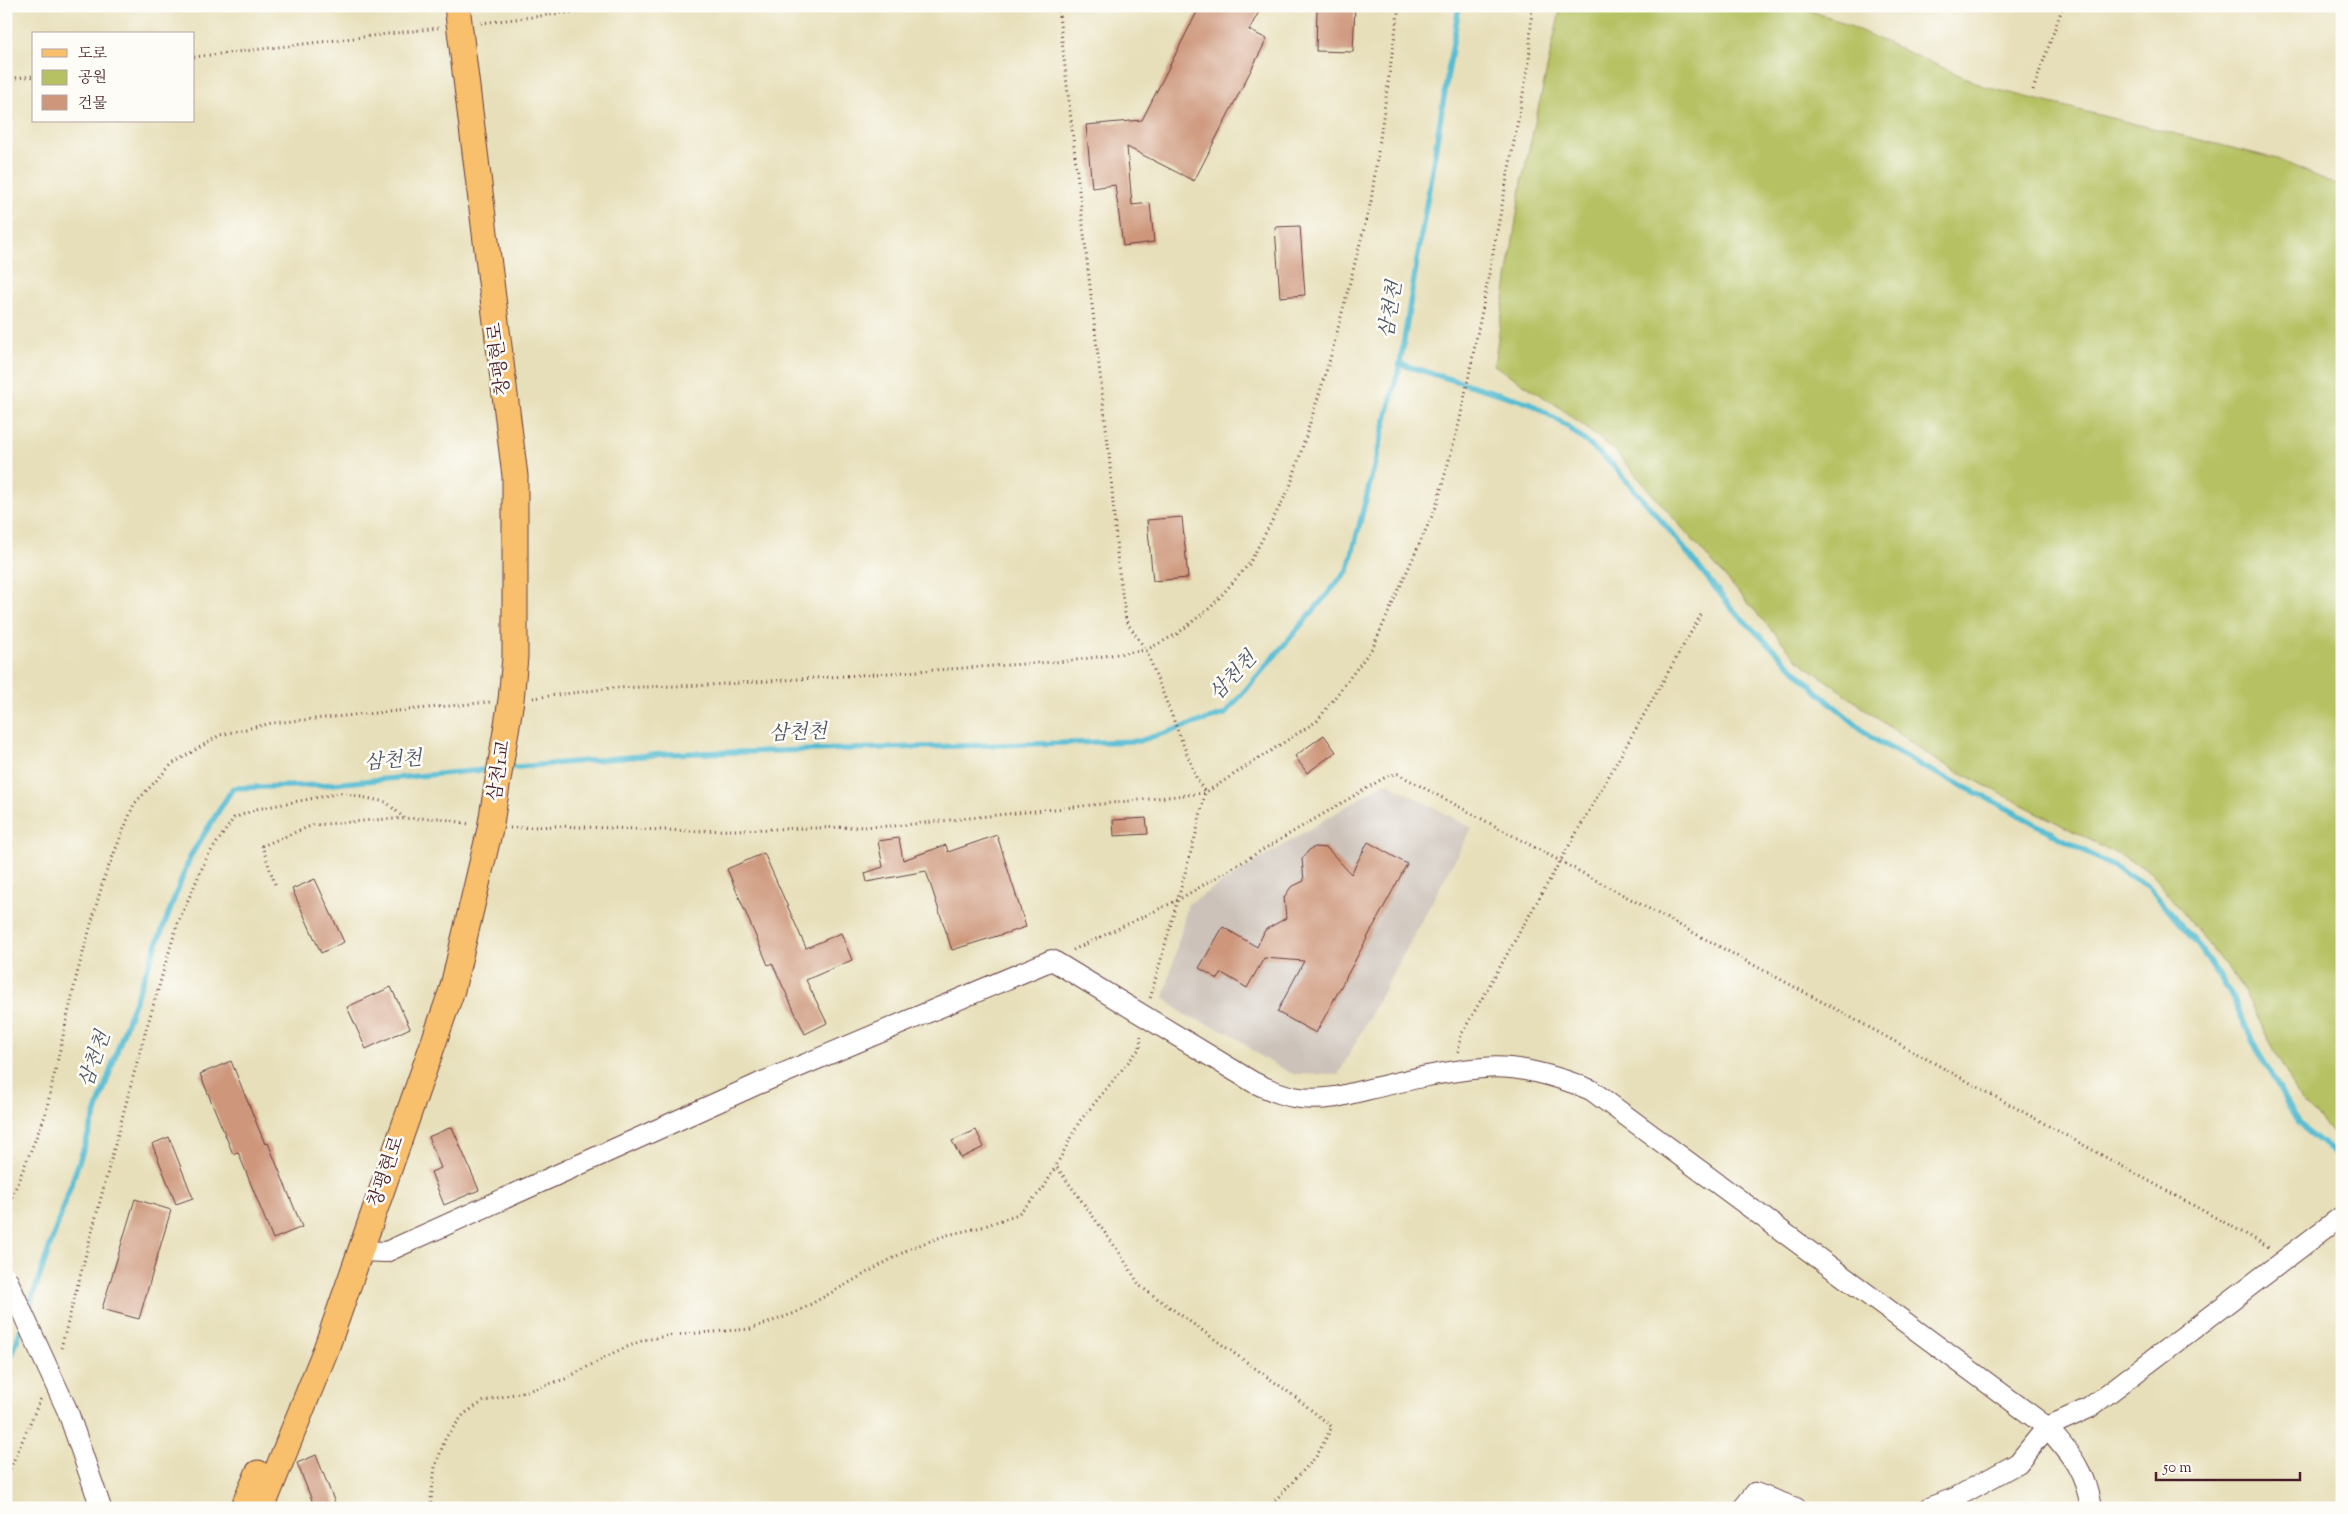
<svg xmlns="http://www.w3.org/2000/svg" width="2348" height="1514" viewBox="0 0 2348 1514" font-family="'Sorts Mill Goudy','Noto Serif KR',serif">
	<style>
		.industrial { fill: #ccc2b9 }
		.green { fill: #b5c162; stroke: #807046 }
		.lines { fill: none; stroke-linecap: round; stroke-linejoin: round }
		.stream { stroke: #54bcd2; stroke-width: 5.5 }
		.building { fill: #ce977c }
		.minor-casing { stroke: #623c40; stroke-width: 22 }
		.major-casing { stroke: #623c40; stroke-width: 27 }
		.path { stroke: #623c40; stroke-width: 3; stroke-dasharray: 1 4; stroke-linecap: butt }
		.minor { stroke: #fff; stroke-width: 20 }
		.major { stroke: #f8bf6c; stroke-width: 25 }
		.minor-bridge-casing { stroke: #623c40; stroke-width: 22; stroke-linecap: butt }
		.minor-bridge { stroke: #fff; stroke-width: 20 }
		.labels { text-anchor: middle; dominant-baseline: central; stroke-width: 5; stroke-linejoin: round; paint-order: stroke }
		.street-label { font-size: 19px; fill: #4a1f2b; stroke: #fdfcf7 }
		.water-label { font-size: 20px; font-style: italic; fill: #4e5665; stroke: #fdfcf7 }
	</style>
	<rect width="100%" height="100%" fill="#fdfcf7"/>
	<filter id="ink" filterUnits="userSpaceOnUse"><feTurbulence type="fractalNoise" baseFrequency=".02" numOctaves="2"/><feDisplacementMap in="SourceGraphic" scale="10" xChannelSelector="R" yChannelSelector="G"/><feConvolveMatrix kernelMatrix="1 2 1 2 8 2 1 2 1" color-interpolation-filters="sRGB"/></filter>
	<filter id="wash" filterUnits="userSpaceOnUse"><feTurbulence type="fractalNoise" baseFrequency=".0096" numOctaves="4" result="noise"/><feDisplacementMap in="SourceGraphic" scale="20" xChannelSelector="R" yChannelSelector="G"/><feGaussianBlur stdDeviation="1.12" result="paint"/><feColorMatrix in="noise" values="0 0 0 0 0 0 0 0 0 0 0 0 0 0 0 0 0 1.4 0 .05"/><feComposite in="paint" operator="in"/></filter>
	<g filter="url(#wash)">
		<rect width="100%" height="100%" fill="#e7dfb9"/>
		<path class="industrial" d="M1386 782 1472 828 1338 1075 1293 1074 1263 1058 1230 1033 1185 1015 1164 998 1188 904Z"/>
		<path class="green" d="M1561 6H1796L1832 18 1986 87 2277 159 2342 187V1142L2301 1101 2241 986 2150 871 1932 758 1798 660 1613 449 1559 407 1494 365 1522 181Z"/>
		<g class="lines">
			<g class="stream">
				<path d="M1400 364 1530 403 1567 426 1612 464 1666 526 1733 610 1820 694 1872 738 1922 766 2001 805 2148 886 2197 944 2229 990 2252 1040 2298 1123 2342 1159"/>
				<path d="M507 768 664 754 1139 741 1225 714 1348 570 1400 364 1459 6"/>
				<path d="M28 1310 128 1019 191 855 233 788 322 785 493 769"/>
				<path d="M6 1373 22 1326"/>
			</g>
		</g>
		<g id="blocks">
			<g class="building">
				<path d="M1200 6H1262L1249 30 1267 39 1194 181 1127 147 1132 205 1150 203 1154 242 1123 246 1115 185 1092 188 1086 125 1142 120Z"/>
				<path d="M1317 6H1355L1353 52 1316 51Z"/>
				<path d="M1300 226 1305 295 1280 297 1275 227Z"/>
				<path d="M1182 517 1188 578 1153 581 1147 520Z"/>
				<path d="M1324 735 1336 752 1307 773 1295 756Z"/>
				<path d="M1146 818 1148 834 1114 836 1113 820Z"/>
				<path d="M997 835 1026 927 952 950 926 871 867 882 865 873 883 867 878 841 899 838 903 860 946 845 948 852Z"/>
				<path d="M1368 842 1407 864 1316 1033 1277 1012 1304 961 1264 958 1247 988 1222 973 1218 979 1199 968 1223 927 1257 947 1265 930 1286 918 1284 897 1291 887 1304 881 1302 859 1309 850 1315 847 1327 848 1351 874Z"/>
				<path d="M764 853 806 948 841 933 852 960 806 980 827 1023 805 1034 772 963 768 965 727 869Z"/>
				<path d="M315 879 344 942 321 953 292 889Z"/>
				<path d="M391 987 410 1028 366 1049 347 1007Z"/>
				<path d="M231 1061 265 1144 268 1143 302 1227 273 1239 238 1152 233 1154 200 1074Z"/>
				<path d="M452 1127 479 1190 444 1205 431 1172 441 1168 428 1137Z"/>
				<path d="M976 1130 984 1147 961 1158 952 1141Z"/>
				<path d="M169 1137 193 1198 176 1204 152 1144Z"/>
				<path d="M135 1199 171 1210 139 1319 102 1309Z"/>
				<path d="M316 1455 337 1508H315L297 1463Z"/>
			</g>
		</g>
	</g>
	<g filter="url(#ink)">
		<use href="#blocks" fill-opacity="0" stroke="#623c40" stroke-width="1"/>
		<g class="lines">
			<defs>
				<g id="minor">
					<path d="M360 1251 386 1252 758 1084 1052 960 1253 1082C1284 1097 1302 1102 1336 1097 1384 1086 1433 1072 1483 1068 1516 1064 1560 1077 1591 1090L2047 1427 2089 1408 2342 1216"/>
					<path d="M68 1412 101 1508"/>
					<path d="M1743 1508 1755 1493 1796 1508"/>
					<path d="M1928 1508 1955 1498 2018 1463 2047 1427C2071 1455 2085 1470 2091 1508"/>
				</g>
				<g id="major">
					<path d="M243 1508 258 1473"/>
					<path d="M262 1508 326 1349 452 990 490 829 511 700 515 657V476L457 6"/>
				</g>
			</defs>
			<use href="#minor" class="minor-casing"/>
			<use href="#major" class="major-casing"/>
			<g class="path">
				<path d="M1058 6 1109 453 1118 565 1126 621 1146 650 1196 777 1205 793 1197 830 1150 999"/>
				<path d="M481 23 625 6"/>
				<path d="M194 57 438 28"/>
				<path d="M6 79 34 76"/>
				<path d="M2033 90 2063 6"/>
				<path d="M533 698 612 688 710 685 1069 661 1146 650 1177 634 1211 607 1249 564 1290 487 1330 359 1371 201 1399 6"/>
				<path d="M510 828 556 826 691 831 894 826 1205 793 1317 721 1373 647 1436 507 1459 424 1483 306 1529 62 1532 6"/>
				<path d="M275 884 262 846 313 825 387 819 439 818 469 824"/>
				<path d="M1073 950 1178 900 1389 775 1398 774 1843 1013 2271 1248"/>
				<path d="M1141 1036 1140 1048 1079 1122 1056 1166 1119 1252 1140 1286 1294 1396 1332 1427 1316 1457 1268 1508"/>
				<path d="M1458 1052 1461 1035 1702 613"/>
				<path d="M6 1211 45 1116 77 974 104 878 134 804 172 764 220 735 272 723 490 702"/>
				<path d="M61 1348 141 1047 177 925 207 857 234 818 257 809 341 793 386 802 404 818"/>
				<path d="M6 1478 41 1398"/>
				<path d="M430 1508 435 1467 446 1437 464 1414 484 1401 527 1391 565 1379 615 1352 644 1340 673 1335 750 1329 795 1313 911 1248 947 1235 982 1227 1018 1214 1043 1189 1056 1166"/>
			</g>
			<use href="#minor" class="minor"/>
			<use href="#major" class="major"/>
			<defs>
				<path id="minor-bridge" d="M6 1277 68 1412"/>
			</defs>
			<use href="#minor-bridge" class="minor-bridge-casing"/>
			<use href="#minor-bridge" class="minor-bridge"/>
		</g>
	</g>
	<g class="labels">
		<g class="street-label">
			<text transform="translate(500 359) rotate(-97)">창평현로</text>
			<text transform="translate(500 771) rotate(-81)">삼천1교</text>
			<text transform="translate(387 1172) rotate(-71)">창평현로</text>
		</g>
		<g class="water-label">
			<text transform="translate(1392 310) rotate(-81)">삼천천</text>
			<text transform="translate(1234 677) rotate(-47)">삼천천</text>
			<text transform="translate(798 734) rotate(-2)">삼천천</text>
			<text transform="translate(393 762) rotate(-5)">삼천천</text>
			<text transform="translate(96 1060) rotate(-71)">삼천천</text>
		</g>
	</g>
	<rect width="2348" height="1514" fill="none" stroke="#fdfcf7" stroke-width="25"/>
	<rect x="32" y="32" width="162" height="90" fill="#fdfcf7" stroke="#b5a4a5"/>
	<rect x="42" y="49" width="25" height="8" fill="#f8bf6c" stroke="#b5a4a5"/>
	<text x="78" y="58" font-size="15" fill="#4a1f2b">도로</text>
	<rect x="42" y="70" width="25" height="15" fill="#b5c162" stroke="#b5a4a5"/>
	<text x="78" y="82" font-size="15" fill="#4a1f2b">공원</text>
	<rect x="42" y="95" width="25" height="15" fill="#ce977c" stroke="#b5a4a5"/>
	<text x="78" y="108" font-size="15" fill="#4a1f2b">건물</text>
	<path d="M2156 1472v8h144v-8" fill="none" stroke="#4a1f2b" stroke-width="2.5"/>
	<text x="2163" y="1472" font-size="15" fill="#4a1f2b" stroke="#fdfcf7" stroke-width="4" paint-order="stroke">50 m</text>
</svg>
